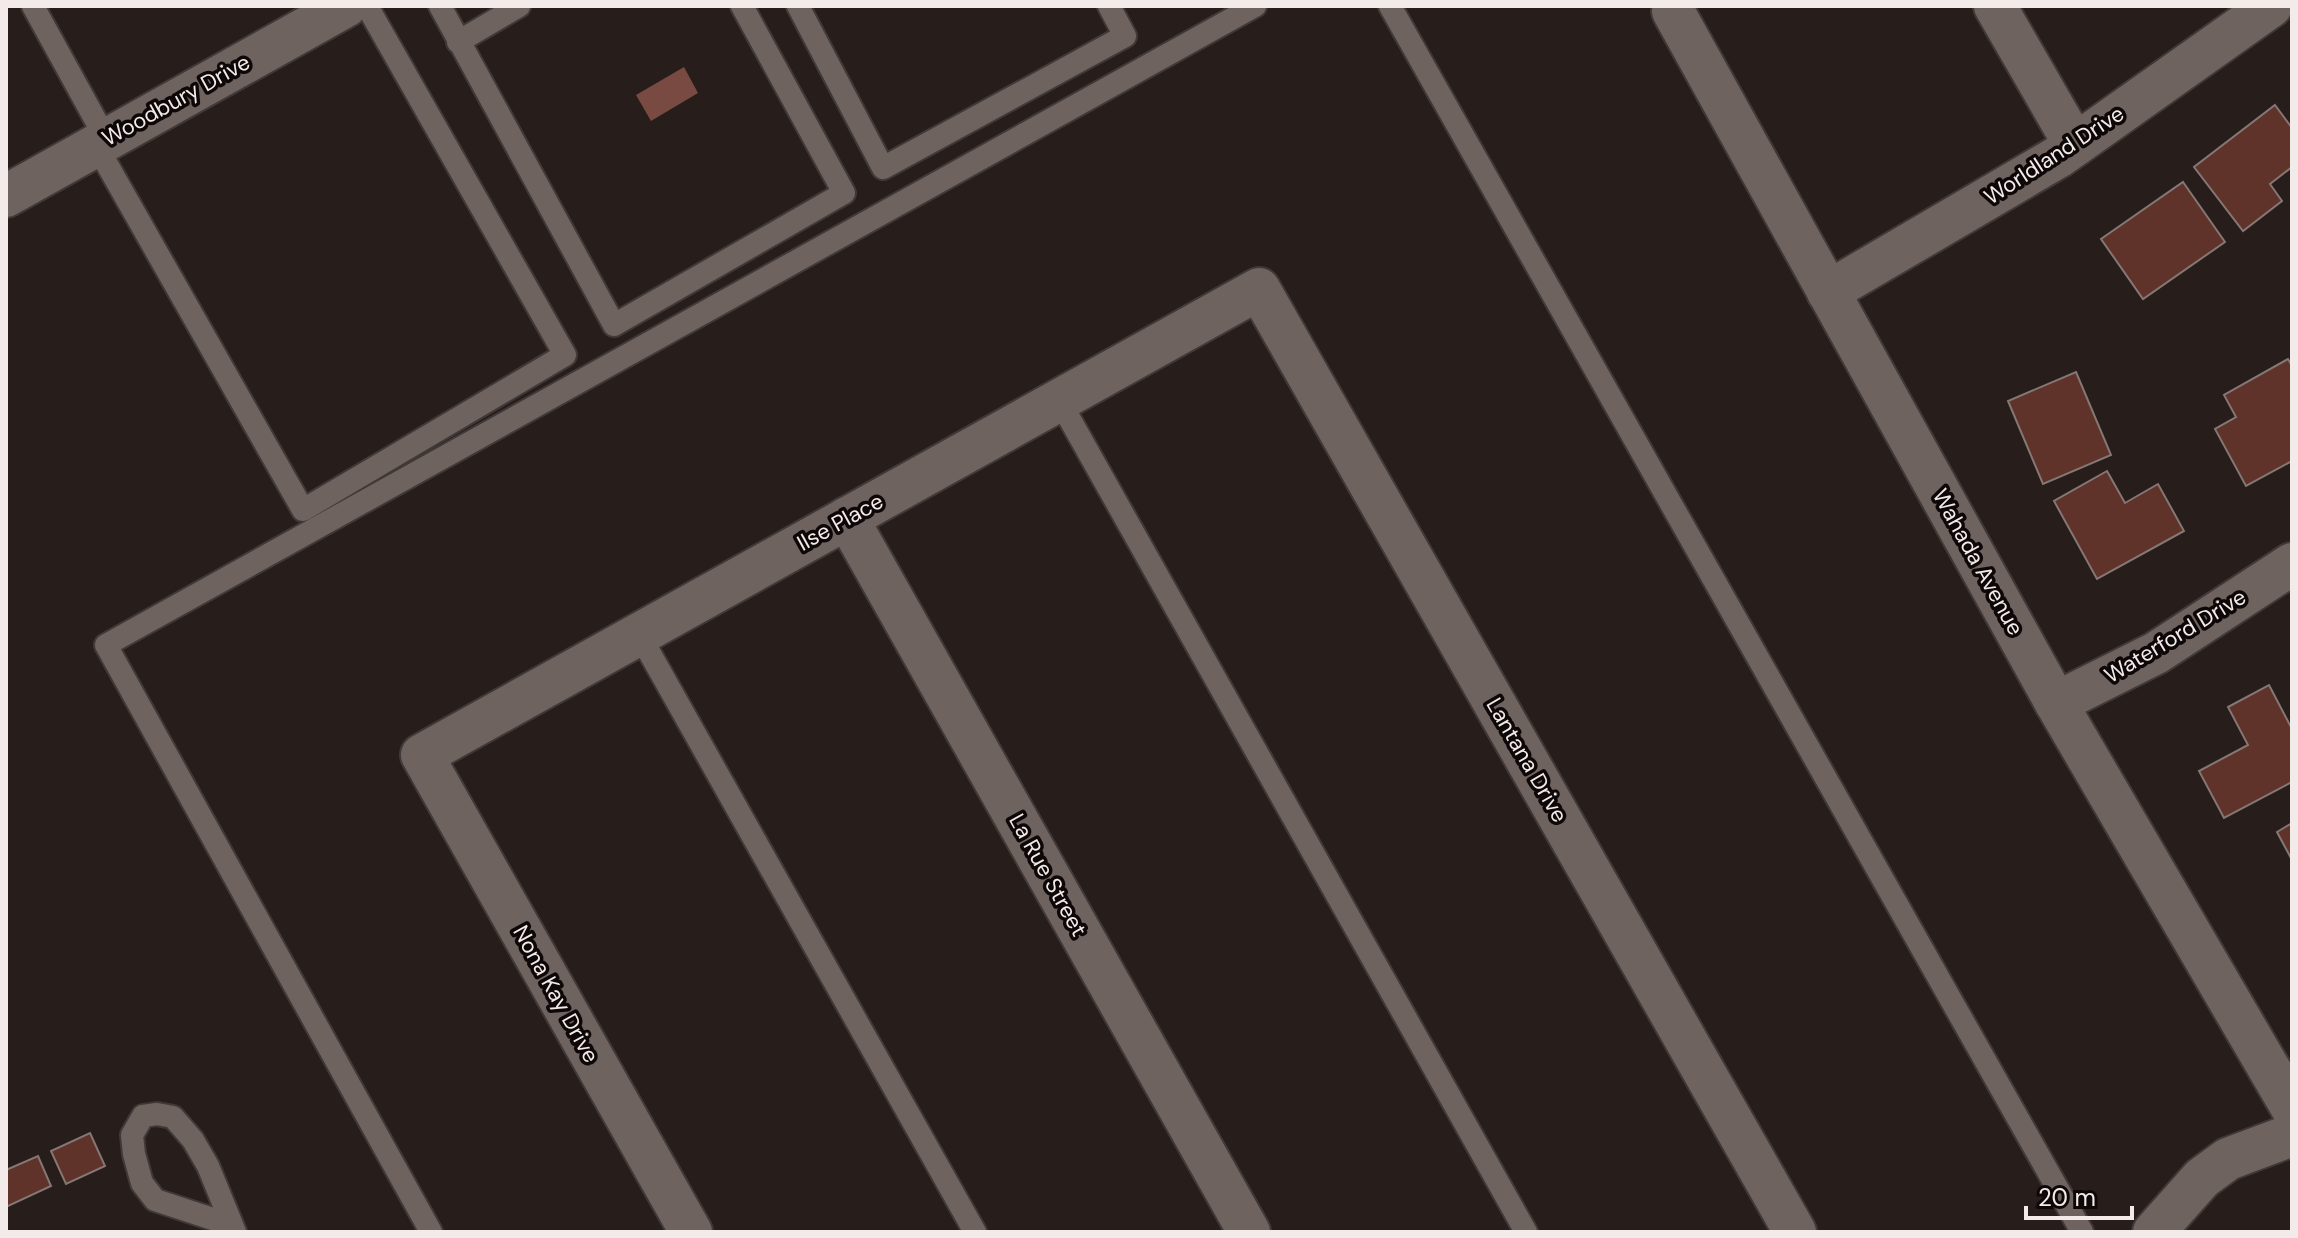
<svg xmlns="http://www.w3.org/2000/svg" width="2298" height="1238" viewBox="0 0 2298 1238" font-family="'DM Sans',sans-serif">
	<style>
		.water { fill: #794a41 }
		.building { fill: #5f322a; stroke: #847774; stroke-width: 2 }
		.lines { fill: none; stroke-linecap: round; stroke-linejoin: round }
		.lane-casing { stroke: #413938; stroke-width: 26 }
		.street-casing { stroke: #413938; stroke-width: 46 }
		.lane { stroke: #6f6360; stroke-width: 22 }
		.street { stroke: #6f6360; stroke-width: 42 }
		.labels { text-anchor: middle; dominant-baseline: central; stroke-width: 7; stroke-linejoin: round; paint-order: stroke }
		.street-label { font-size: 22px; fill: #f3ebea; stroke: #0d0807 }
	</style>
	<rect width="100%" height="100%" fill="#271d1b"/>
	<path class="water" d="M684 67 698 93 651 121 636 95Z"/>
	<g class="building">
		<path d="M2275 105 2292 128V167L2270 184 2282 201 2243 231 2194 167Z"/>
		<path d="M2183 182 2225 242 2143 299 2101 239Z"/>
		<path d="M2288 359 2292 366V461L2246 486 2215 429 2236 417 2224 395Z"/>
		<path d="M2076 372 2111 455 2043 484 2008 401Z"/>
		<path d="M2107 471 2125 503 2158 484 2184 531 2097 579 2054 501Z"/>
		<path d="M2269 685 2292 729V782L2224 818 2199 771 2248 745 2228 707Z"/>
		<path d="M2292 823V860L2277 832Z"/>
		<path d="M90 1133 105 1166 66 1184 51 1151Z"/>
		<path d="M38 1156 51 1186 6 1207V1170Z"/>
	</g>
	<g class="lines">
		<defs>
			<g id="lane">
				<path d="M33 6 106 139"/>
				<path d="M440 6 614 325 844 193 742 6"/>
				<path d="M798 6 883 168 1125 36 1109 6"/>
				<path d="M1390 6 2082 1232"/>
				<path d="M458 42 519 6"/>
				<path d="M96 145 303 510 565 355 367 6"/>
				<path d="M1059 400 1526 1232"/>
				<path d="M639 634 975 1232"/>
				<path d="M231 1225 155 1200 142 1183 134 1154 132 1135 143 1116 157 1114 173 1117 193 1140 208 1166 235 1232"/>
				<path d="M431 1232 106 645 1255 6"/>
			</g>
			<g id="street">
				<path d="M1995 6 2075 145"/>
				<path d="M1673 11 2056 703 2292 1108"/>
				<path d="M6 196 346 6"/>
				<path d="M1828 292 2058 157 2271 6"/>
				<path d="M847 518 1249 1232"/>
				<path d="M2056 703 2156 653 2292 564"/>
				<path d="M691 1232 422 755 1259 289 1795 1232"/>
				<path d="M2154 1232 2202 1178 2228 1159 2292 1135"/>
			</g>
		</defs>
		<use href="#lane" class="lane-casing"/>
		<use href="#street" class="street-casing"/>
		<use href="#lane" class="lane"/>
		<use href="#street" class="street"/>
	</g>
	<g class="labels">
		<g class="street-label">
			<text transform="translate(176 100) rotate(-29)">Woodbury Drive</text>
			<text transform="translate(2054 155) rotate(-33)">Worldland Drive</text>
			<text transform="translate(840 522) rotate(-29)">Ilse Place</text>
			<text transform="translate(1978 562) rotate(61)">Wahada Avenue</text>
			<text transform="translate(2175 636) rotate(-31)">Waterford Drive</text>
			<text transform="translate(1527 760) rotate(60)">Lantana Drive</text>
			<text transform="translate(1048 875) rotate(61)">La Rue Street</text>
			<text transform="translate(556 994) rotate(61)">Nona Kay Drive</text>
		</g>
	</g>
	<rect width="2298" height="1238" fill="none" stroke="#f3ebea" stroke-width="16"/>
	<path d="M2026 1206v12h106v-12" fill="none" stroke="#f3ebea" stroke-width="4"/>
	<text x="2038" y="1206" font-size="24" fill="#f3ebea" stroke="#0d0807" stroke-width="6" paint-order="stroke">20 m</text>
</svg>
